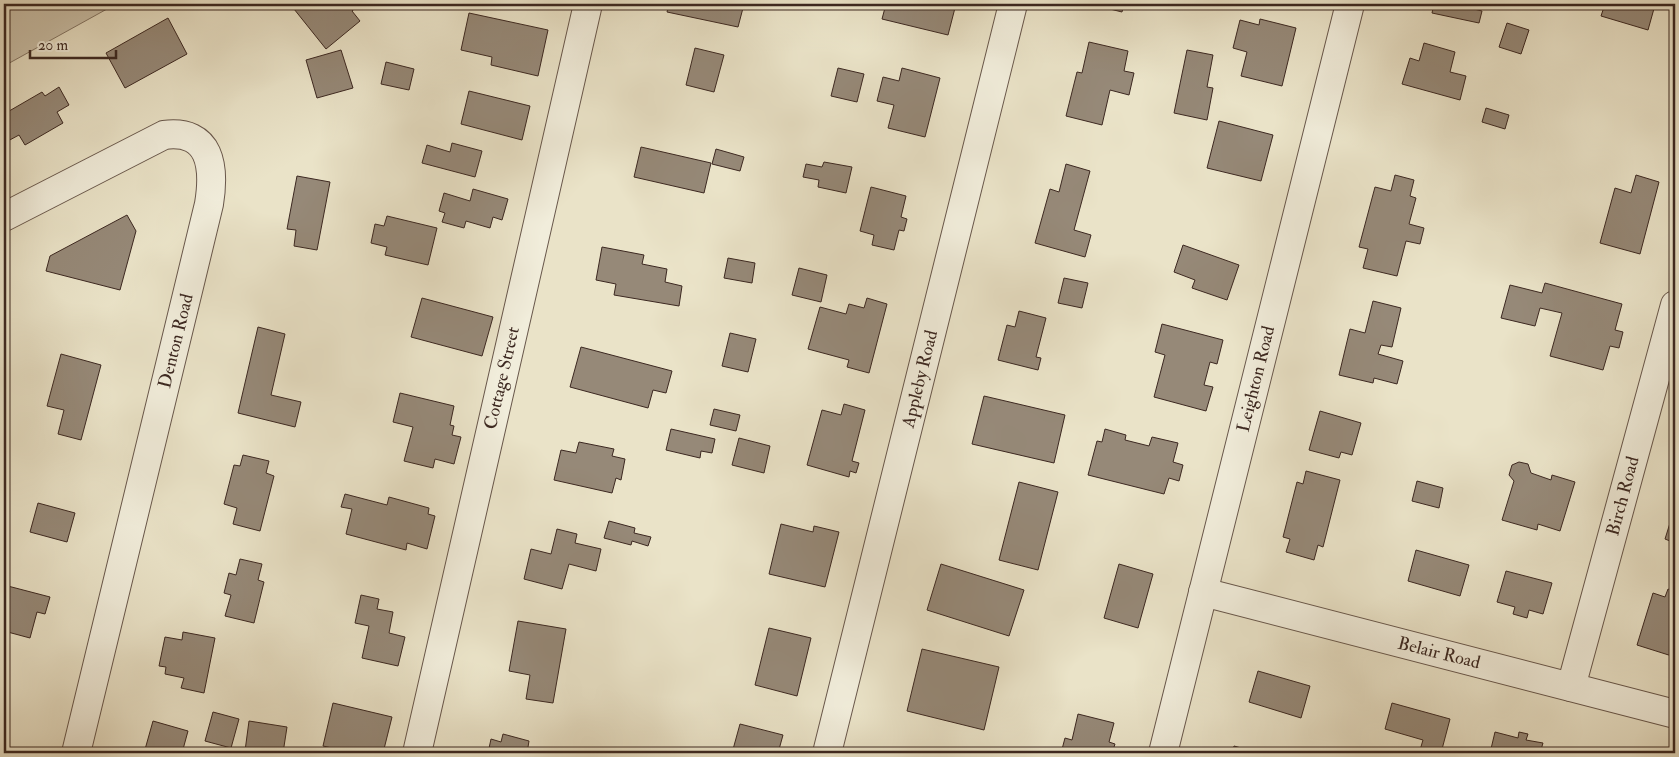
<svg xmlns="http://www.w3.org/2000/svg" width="1679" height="757" viewBox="0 0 1679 757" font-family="'IM FELL Double Pica',serif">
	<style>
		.green { fill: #ccc3ac; stroke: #847666 }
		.building { fill: #968978; stroke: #3c2821 }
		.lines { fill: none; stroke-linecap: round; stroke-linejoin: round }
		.street-casing { stroke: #68574b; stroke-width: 30 }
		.street { stroke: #f1eddb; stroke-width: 28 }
		.labels { text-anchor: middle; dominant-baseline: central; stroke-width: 5; stroke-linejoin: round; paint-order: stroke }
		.street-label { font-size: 18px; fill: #3c2821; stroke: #f1eddb }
	</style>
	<rect width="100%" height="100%" fill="#eae3c8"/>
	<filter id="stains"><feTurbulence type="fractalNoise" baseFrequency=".004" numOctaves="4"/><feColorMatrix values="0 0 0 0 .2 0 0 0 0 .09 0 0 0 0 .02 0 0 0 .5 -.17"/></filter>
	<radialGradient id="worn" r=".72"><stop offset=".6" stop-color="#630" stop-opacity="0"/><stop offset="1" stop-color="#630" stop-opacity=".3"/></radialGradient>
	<path class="green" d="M4 4H116L4 66Z"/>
	<g class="building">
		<path d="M290 4H360L352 11 360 21 326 49Z"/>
		<path d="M669 4H734V6L743 8 738 27 667 12Z"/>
		<path d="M886 4 916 5V4H956L948 35 882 19Z"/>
		<path d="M1103 4H1124L1122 12 1102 7Z"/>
		<path d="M1434 4H1471L1470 8 1482 11 1479 23 1432 13Z"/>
		<path d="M1605 4H1675V11L1655 5 1648 30 1601 16Z"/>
		<path d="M469 13 548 30 538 76 491 65 492 57 461 50Z"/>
		<path d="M168 18 187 54 125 88 106 53Z"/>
		<path d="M1260 19 1296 28 1282 86 1241 76 1247 52 1233 48 1240 20 1259 25Z"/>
		<path d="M1507 23 1529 30 1521 54 1499 47Z"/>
		<path d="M1089 42 1128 51 1124 71 1134 73 1129 95 1110 90 1102 125 1066 116 1077 72 1082 73Z"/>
		<path d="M1424 43 1455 52 1450 72 1466 76 1460 100 1402 84 1410 58 1419 61Z"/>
		<path d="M695 48 724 55 714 92 686 85Z"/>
		<path d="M341 50 353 88 317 98 306 60Z"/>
		<path d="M1187 50 1213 55 1207 87 1213 88 1207 120 1174 113Z"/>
		<path d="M386 62 414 69 409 90 381 84Z"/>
		<path d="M838 68 864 74 857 102 831 96Z"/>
		<path d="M902 68 940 78 925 137 888 128 894 105 877 101 883 77 899 81Z"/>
		<path d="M59 87 69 105 57 112 63 123 25 145 19 135 6 142 8 146 4 149V114L42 92 45 96Z"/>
		<path d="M469 91 530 106 522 140 461 124Z"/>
		<path d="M1486 108 1509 115 1505 129 1482 122Z"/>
		<path d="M1219 121 1273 135 1261 181 1207 168Z"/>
		<path d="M452 143 482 151 475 177 422 163 427 145 450 152Z"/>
		<path d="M641 147 711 163 704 193 634 177Z"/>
		<path d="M716 149 744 157 740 171 712 164Z"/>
		<path d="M824 162 852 167 846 193 818 187 819 180 803 177 806 164 822 167Z"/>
		<path d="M1066 164 1090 171 1074 230 1091 235 1085 257 1035 243 1050 189 1059 192Z"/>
		<path d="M1395 175 1414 180 1410 196 1416 198 1409 224 1424 228 1420 244 1406 241 1397 276 1363 268 1368 249 1359 247 1375 187 1391 191Z"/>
		<path d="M1636 175 1659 182 1640 254 1600 243 1615 188 1631 193Z"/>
		<path d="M297 176 330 182 317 250 294 246 296 230 287 229Z"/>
		<path d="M871 187 906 196 901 217 907 219 904 231 899 230 894 250 872 245 874 235 860 231Z"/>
		<path d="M473 189 508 199 502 220 493 217 490 228 466 221 464 228 442 222 445 213 439 211 444 193 470 201Z"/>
		<path d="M127 215 136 231 120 290 46 271 50 256Z"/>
		<path d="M387 216 437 228 428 265 385 255 387 247 371 243 375 224 384 226Z"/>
		<path d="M1183 245 1239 265 1227 300 1192 288 1195 280 1174 272Z"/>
		<path d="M602 247 644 255 642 264 667 269 665 282 682 286 679 306 614 295 616 284 596 280Z"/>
		<path d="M728 258 755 263 752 283 724 278Z"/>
		<path d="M799 268 827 275 821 302 792 295Z"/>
		<path d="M1064 278 1088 283 1082 308 1058 303Z"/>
		<path d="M1545 283 1622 304 1615 330 1623 332 1619 348 1610 346 1603 370 1550 356 1562 313 1540 308 1535 326 1501 318 1510 285 1542 293Z"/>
		<path d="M422 298 493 317 482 356 411 337Z"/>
		<path d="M867 298 887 304 869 373 847 367 849 360 808 349 820 307 846 314 849 304 864 308Z"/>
		<path d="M1373 301 1401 308 1392 347 1381 345 1378 354 1403 361 1397 384 1374 378 1373 383 1339 375 1350 329 1365 333Z"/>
		<path d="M1019 311 1046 318 1036 357 1041 358 1038 370 998 360 1007 325 1015 327Z"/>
		<path d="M1162 324 1223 340 1217 364 1210 362 1204 385 1213 387 1206 411 1154 397 1165 355 1155 352Z"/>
		<path d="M258 327 285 334 271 395 301 402 295 427 238 413Z"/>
		<path d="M730 333 756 339 748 372 722 366Z"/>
		<path d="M581 347 672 371 666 393 653 390 648 408 570 387Z"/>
		<path d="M61 354 101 365 81 440 58 434 64 410 47 406Z"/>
		<path d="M400 393 454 406 450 425 454 426 452 435 461 437 454 464 435 459 433 468 404 461 413 427 393 422Z"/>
		<path d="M984 396 1065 415 1054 463 972 444Z"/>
		<path d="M844 404 865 410 852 461 859 463 856 473 850 471 849 477 807 465 822 410 841 415Z"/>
		<path d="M714 409 740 415 736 431 710 425Z"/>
		<path d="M1320 411 1361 423 1352 455 1341 452 1339 458 1309 450Z"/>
		<path d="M671 429 715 439 712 453 701 451 700 458 666 450Z"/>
		<path d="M1105 429 1126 435 1125 440 1149 446 1152 437 1178 443 1173 462 1183 465 1179 481 1169 478 1164 494 1088 475 1097 441 1102 442Z"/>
		<path d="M739 438 770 446 764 473 732 465Z"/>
		<path d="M579 442 614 449 612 456 625 459 621 480 616 478 612 493 554 480 561 450 576 453Z"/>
		<path d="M243 455 269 461 266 473 274 476 260 531 233 524 237 508 224 504 234 465 240 466Z"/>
		<path d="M1519 462 1528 464 1531 473 1551 480 1552 475 1575 482 1560 531 1538 524 1537 530 1502 520 1514 481 1509 475 1512 465Z"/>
		<path d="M1306 471 1340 480 1323 547 1318 545 1314 560 1286 552 1290 539 1283 537 1297 482 1303 484Z"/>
		<path d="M1417 481 1443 488 1439 508 1412 501Z"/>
		<path d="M1019 482 1058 492 1038 570 999 560Z"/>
		<path d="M345 494 387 505 389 497 429 508 428 514 435 516 427 549 407 543 406 550 346 534 352 509 341 507Z"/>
		<path d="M38 503 75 513 67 542 30 532Z"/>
		<path d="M609 521 635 528 634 533 651 537 648 546 632 541 631 545 604 538Z"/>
		<path d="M1670 523 1675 525V543L1665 539Z"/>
		<path d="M781 524 813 532 814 526 839 532 825 587 769 574Z"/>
		<path d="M557 529 577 534 575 543 601 549 596 571 569 564 562 589 524 579 531 549 551 554Z"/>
		<path d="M1416 550 1469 565 1460 596 1408 581Z"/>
		<path d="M240 559 262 564 258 580 264 582 254 623 225 616 231 595 224 593 229 573 236 575Z"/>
		<path d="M941 564 1024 590 1009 636 927 610Z"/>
		<path d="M1119 564 1153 574 1138 628 1104 618Z"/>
		<path d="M1506 571 1552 583 1543 614 1529 610 1527 618 1513 614 1515 607 1497 602Z"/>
		<path d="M4 585 50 597 45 614 37 612 30 638 4 631Z"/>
		<path d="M1668 589 1675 592V657L1637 645 1653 593 1665 597Z"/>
		<path d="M361 595 379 599 377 609 393 612 389 633 405 637 398 666 362 658 369 626 355 623Z"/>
		<path d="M518 621 566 629 553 703 526 699 530 675 509 671Z"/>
		<path d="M769 628 811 638 797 696 755 685Z"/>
		<path d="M183 632 215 638 204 693 181 688 184 678 165 674 166 667 159 666 165 637 182 640Z"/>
		<path d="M922 649 999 667 984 730 907 711Z"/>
		<path d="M1258 671 1310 686 1301 718 1249 702Z"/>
		<path d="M333 703 392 717 383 753H354L323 746Z"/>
		<path d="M1392 703 1450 719 1441 753H1431L1420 750 1423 740 1385 729Z"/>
		<path d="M213 712 239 719 231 748 205 741Z"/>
		<path d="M1078 714 1114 723 1109 742 1115 744 1112 753H1061L1065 738 1072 740Z"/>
		<path d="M153 721 188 731 182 753H144Z"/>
		<path d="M249 721 287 727 283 753H258L245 751Z"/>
		<path d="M740 724 783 735 778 753H732Z"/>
		<path d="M1495 732 1518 738 1519 732 1528 734 1526 740 1543 743 1540 753H1490Z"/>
		<path d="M503 734 529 741 527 753H488L491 739 501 742Z"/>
		<path d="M1234 746 1259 753H1232Z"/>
	</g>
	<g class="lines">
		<defs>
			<g id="street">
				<path d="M4 217 164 135C211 129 215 167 209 204L76 753"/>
				<path d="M1203 592 1675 714"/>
				<path d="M1571 687 1675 305"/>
				<path d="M417 753 588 4"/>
				<path d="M827 753 1013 4"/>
				<path d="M1163 753 1350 4"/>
			</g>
		</defs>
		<use href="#street" class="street-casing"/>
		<use href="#street" class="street"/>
	</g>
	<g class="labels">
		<g class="street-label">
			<text transform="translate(176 341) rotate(-76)">Denton Road</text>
			<text transform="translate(502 378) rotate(-77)">Cottage Street</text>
			<text transform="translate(920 379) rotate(-76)">Appleby Road</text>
			<text transform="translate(1256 379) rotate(-76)">Leighton Road</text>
			<text transform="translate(1623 496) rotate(-75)">Birch Road</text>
			<text transform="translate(1439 653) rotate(14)">Belair Road</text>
		</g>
	</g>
	<rect width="1679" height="757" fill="none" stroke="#eae3c8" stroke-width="20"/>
	<rect x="5" y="5" width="1669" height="747" fill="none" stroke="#3c2821" stroke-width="2.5"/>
	<rect x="10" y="10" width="1659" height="737" fill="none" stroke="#3c2821"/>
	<path d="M30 50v8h86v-8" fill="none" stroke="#3c2821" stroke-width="2.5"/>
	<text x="38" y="50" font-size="15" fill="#3c2821" stroke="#f1eddb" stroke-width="4" paint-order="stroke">20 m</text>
	<rect width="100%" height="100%" filter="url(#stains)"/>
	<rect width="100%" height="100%" fill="url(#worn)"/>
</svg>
